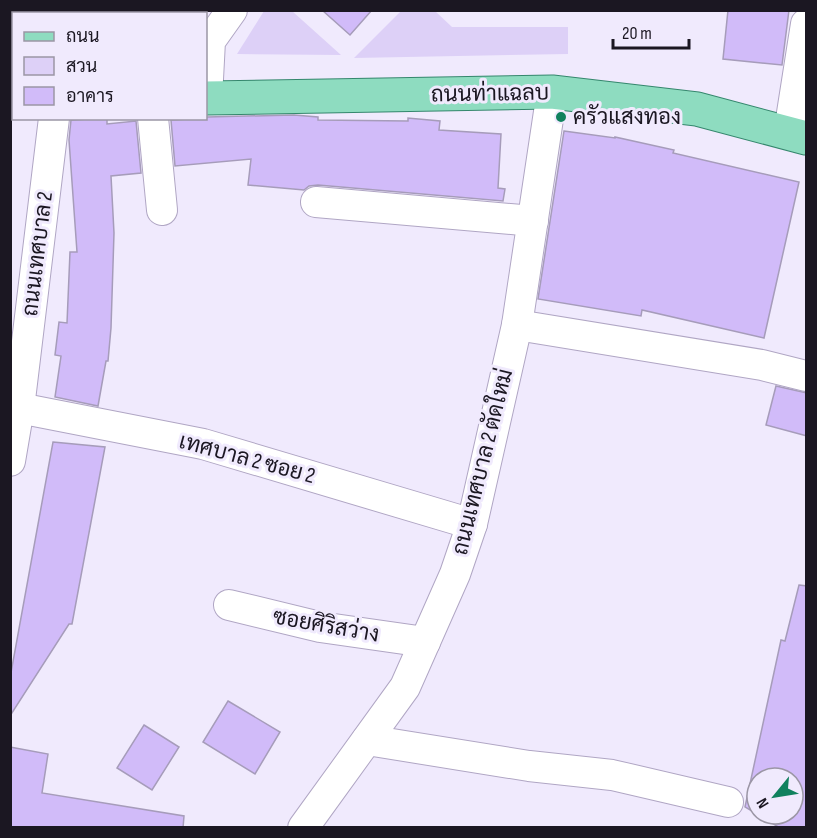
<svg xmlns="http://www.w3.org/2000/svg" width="817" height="838" viewBox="0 0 817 838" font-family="'Sofia Sans Condensed',Sarabun,sans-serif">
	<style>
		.green { fill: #ddd0f7 }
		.building { fill: #d1bbf9; stroke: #a69cba; stroke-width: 1.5; fill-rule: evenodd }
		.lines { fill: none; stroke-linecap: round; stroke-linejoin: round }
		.minor-casing { stroke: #b0a6c4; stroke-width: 32 }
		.major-casing { stroke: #35876d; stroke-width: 35 }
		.minor { stroke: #fff; stroke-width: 30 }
		.major { stroke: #8edcc0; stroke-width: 33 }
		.poi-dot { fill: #10815e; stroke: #f0eafd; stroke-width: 2 }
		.labels { text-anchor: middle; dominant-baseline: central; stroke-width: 6; stroke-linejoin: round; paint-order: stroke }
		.street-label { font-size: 22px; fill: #1b1722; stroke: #f0eafd }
		.poi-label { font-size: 22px; fill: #1b1722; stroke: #f0eafd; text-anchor: start }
	</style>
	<rect width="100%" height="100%" fill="#f0eafd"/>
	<g class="green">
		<path d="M292 11 341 55 237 54 264 11Z"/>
		<path d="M401 11H435L452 27H568V54L354 58Z"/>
	</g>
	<g class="building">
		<path d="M322 10H372L350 35Z"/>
		<path d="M728 10H789L782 65 723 59Z"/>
		<path d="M294 115 318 117V120L408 121V118L440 121 439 130 501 134 498 188 505 189 503 201 318 185 309 186 304 190 248 185 251 159 175 166 171 120 206 118 207 117Z"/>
		<path d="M107 118V124L136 121 141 173 111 176 114 233 111 328 108 361H106L98 406 55 397 61 356 55 355 59 322 67 323 70 252H77L69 140 71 120Z"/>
		<path d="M564 131 615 138V137L674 150 673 153 799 182 764 338 642 310 641 316 538 299Z"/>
		<path d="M776 386 807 393V436L766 425Z"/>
		<path d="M53 442 105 447 72 624H69L10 716V678Z"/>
		<path d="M799 585 807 586V828H780L745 807 781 640 785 641ZM757 778H793V814H757Z"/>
		<path d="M228 701 280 732 255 774 203 742Z"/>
		<path d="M144 725 179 747 152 790 117 768Z"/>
		<path d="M10 747 48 754 42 793 184 816 183 828H10Z"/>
	</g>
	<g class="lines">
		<defs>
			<g id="minor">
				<path d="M10 97H14"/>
				<path d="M207 98 210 41 232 10"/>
				<path d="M153 118 162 210"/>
				<path d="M789 132 806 24"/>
				<path d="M316 202 533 221"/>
				<path d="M517 325 762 365 806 376"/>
				<path d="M19 408 203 444 472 524"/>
				<path d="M10 461 19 408 54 118"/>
				<path d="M229 605 320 627 425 642"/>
				<path d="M367 740 529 766 612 775 728 802"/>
				<path d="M303 828 405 687 455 574 472 524 517 325 552 92"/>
			</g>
			<g id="major">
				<path d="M51 10V14"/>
				<path d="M206 98 552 92 697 109 806 138"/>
			</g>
		</defs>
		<use href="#minor" class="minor-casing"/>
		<use href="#major" class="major-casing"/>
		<use href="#minor" class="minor"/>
		<use href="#major" class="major"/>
	</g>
	<circle class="poi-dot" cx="561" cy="117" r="6"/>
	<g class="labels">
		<g class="street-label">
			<text transform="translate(490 94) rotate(-1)">ถนนท่าแฉลบ</text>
			<text transform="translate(38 254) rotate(-83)">ถนนเทศบาล 2</text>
			<text transform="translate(247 459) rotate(15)">เทศบาล 2 ซอย 2</text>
			<text transform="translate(483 462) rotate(-76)">ถนนเทศบาล 2 ตัดใหม่</text>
			<text transform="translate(326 626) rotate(10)">ซอยศิริสว่าง</text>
		</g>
		<g class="poi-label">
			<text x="573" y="117">ครัวแสงทอง</text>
		</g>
	</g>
	<rect width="817" height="838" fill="none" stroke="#1b1722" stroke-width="24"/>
	<rect x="12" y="12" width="195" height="108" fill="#f0eafd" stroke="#9b96a5" stroke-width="1.5"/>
	<rect x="24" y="32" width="30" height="9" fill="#8edcc0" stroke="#9b96a5" stroke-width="1.5"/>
	<text x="66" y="42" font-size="18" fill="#1b1722">ถนน</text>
	<rect x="24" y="57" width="30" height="18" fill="#ddd0f7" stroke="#9b96a5" stroke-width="1.5"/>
	<text x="66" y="72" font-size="18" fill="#1b1722">สวน</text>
	<rect x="24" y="87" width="30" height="18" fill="#d1bbf9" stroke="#9b96a5" stroke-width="1.5"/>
	<text x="66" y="102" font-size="18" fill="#1b1722">อาคาร</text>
	<g transform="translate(775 796) rotate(240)"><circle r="28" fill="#f0eafd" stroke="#9b96a5" stroke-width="1.5"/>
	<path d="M0-4.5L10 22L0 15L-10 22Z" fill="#10815e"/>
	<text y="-9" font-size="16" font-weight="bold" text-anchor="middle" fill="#1b1722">N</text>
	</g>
	<path d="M613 39v9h76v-9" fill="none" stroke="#1b1722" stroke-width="3"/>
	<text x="622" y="39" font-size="18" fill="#1b1722" stroke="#f0eafd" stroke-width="4.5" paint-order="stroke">20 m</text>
</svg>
